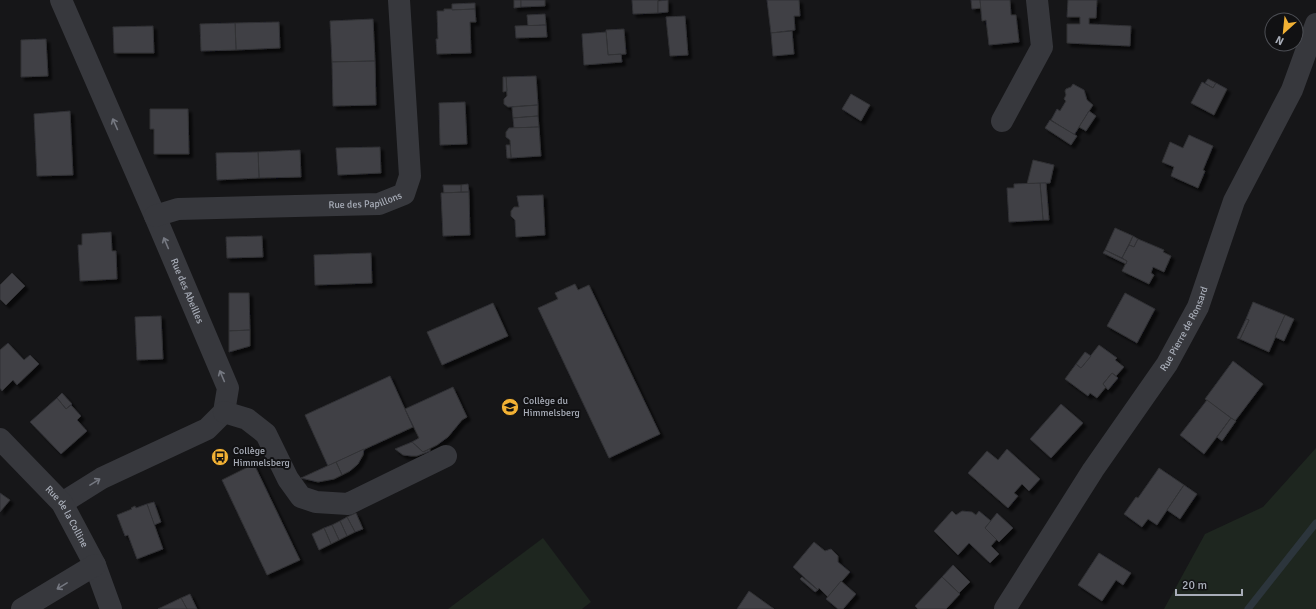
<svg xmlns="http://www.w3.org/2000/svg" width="1316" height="609" viewBox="0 0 1316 609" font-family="Signika,sans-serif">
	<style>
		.green { fill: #1e261f }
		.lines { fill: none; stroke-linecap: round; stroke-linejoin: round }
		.stream { stroke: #2c353c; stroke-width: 7 }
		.building { fill: #404145; stroke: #303034; filter: url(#shadow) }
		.minor { stroke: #37383d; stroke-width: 22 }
		.oneway { stroke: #757881 }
		.labels { text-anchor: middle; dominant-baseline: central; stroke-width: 4; stroke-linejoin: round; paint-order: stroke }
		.street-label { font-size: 10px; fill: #a8adb8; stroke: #111113 }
		.poi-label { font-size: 10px; fill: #a8adb8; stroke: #111113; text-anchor: start }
	</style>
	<defs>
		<filter id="shadow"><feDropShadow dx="3.5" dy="3.5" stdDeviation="1" flood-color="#0009"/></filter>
	</defs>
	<rect width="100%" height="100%" fill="#161618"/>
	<g class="green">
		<path d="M1316 448V609H1164L1205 534 1263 507Z"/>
		<path d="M543 538 591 602 582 609H448Z"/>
	</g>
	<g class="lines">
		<path class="stream" d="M1248 609 1316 523"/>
	</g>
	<g class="building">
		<path d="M514 0H521V7L514 8Z"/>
		<path d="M521 0H545V6L521 7Z"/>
		<path d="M632 0H658V13L633 14Z"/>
		<path d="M668 0V12L658 13V1Z"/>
		<path d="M767 0H799L800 16H794L795 30 771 33Z"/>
		<path d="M971 0H980L981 8 972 9Z"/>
		<path d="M980 0H1010L1011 15H1016L1019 42 989 45 986 20 982 21Z"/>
		<path d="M1068 0H1097L1096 18H1089V24L1131 26 1130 46 1067 43V24H1080V17H1067Z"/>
		<path d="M475 3V9L452 10V4Z"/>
		<path d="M444 9H452V10L475 9 476 22H470L471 53 437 54 436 39H438L437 11H444Z"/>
		<path d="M545 14 546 25 528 26 527 15Z"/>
		<path d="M685 16 688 55 670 56 666 17Z"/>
		<path d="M373 19 375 61 332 62 330 21Z"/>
		<path d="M279 22 280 48 236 50 235 23Z"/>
		<path d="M235 23 236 50 201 51 200 24Z"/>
		<path d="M546 25 547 37 516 38 515 26Z"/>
		<path d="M153 26 154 53H114L113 27Z"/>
		<path d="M624 29 626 54 608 55 606 30Z"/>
		<path d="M792 31 794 54 773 56 771 33Z"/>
		<path d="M606 32 608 55 621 54 622 62 584 65 582 34Z"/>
		<path d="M46 39 48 76 21 77V40Z"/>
		<path d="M375 61 376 105 333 106 332 62Z"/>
		<path d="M536 76 538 105 508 107 504 104V99L507 96 506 77Z"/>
		<path d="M503 77H506L507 91 503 92Z"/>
		<path d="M1208 79 1216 83 1213 88 1205 83Z"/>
		<path d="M1202 82 1213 88 1216 83 1227 89 1214 115 1191 103Z"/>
		<path d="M1073 84 1084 90 1087 100 1093 105 1074 135 1051 120 1057 109 1060 111 1066 101 1064 99 1066 95 1065 91 1066 89 1071 87Z"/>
		<path d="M851 94 870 105 861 121 842 109Z"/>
		<path d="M465 102 467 144 440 145 439 103Z"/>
		<path d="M538 105V116L513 118 512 107Z"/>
		<path d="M150 109H188L189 154H154V129H150Z"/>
		<path d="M70 111 73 175 37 176 34 114Z"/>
		<path d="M1089 111 1096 116 1086 131 1079 127Z"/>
		<path d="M538 116 539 127 514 128 513 118Z"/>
		<path d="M1050 120 1077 136 1071 145 1045 128Z"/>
		<path d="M539 127 541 156 511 158 510 140 506 137V132L509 128Z"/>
		<path d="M1189 135 1213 146 1203 170 1205 171 1198 188 1171 176 1174 167 1162 162 1170 142 1183 148Z"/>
		<path d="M506 145H510L511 158H507Z"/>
		<path d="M380 147 381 173 338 175 336 148Z"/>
		<path d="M300 150 301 177 259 178 258 152Z"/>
		<path d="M258 152 259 178 217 180 216 153Z"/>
		<path d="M1033 160 1054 165 1050 183 1027 184Z"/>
		<path d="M1040 183H1046L1049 220H1043Z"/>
		<path d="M1040 183 1043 220 1009 222 1007 188H1014V184Z"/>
		<path d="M468 184 469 192H461V185Z"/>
		<path d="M443 185H461V192L444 193Z"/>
		<path d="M469 192 470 235 443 236 441 193Z"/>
		<path d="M543 195 545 235 516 237 515 220 511 216V211L514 207H519L517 196Z"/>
		<path d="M1115 228 1133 236 1122 258 1105 250Z"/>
		<path d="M111 232 112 251H116L117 279 80 281 78 245H82V234Z"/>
		<path d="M262 236 263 257 227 258 226 237Z"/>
		<path d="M1133 236 1138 239 1134 247 1129 245Z"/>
		<path d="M1138 239 1164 250 1163 252 1171 256 1164 272 1153 267 1151 273 1154 275 1149 284 1122 271 1127 261 1122 258 1129 245 1134 247Z"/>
		<path d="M1105 250 1127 261 1126 264 1103 253Z"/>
		<path d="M371 253 372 283 315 285 314 255Z"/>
		<path d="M12 273 25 286 6 305 0 299V285Z"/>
		<path d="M575 284 578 290 589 285 660 434 609 458 538 308 558 299 555 293Z"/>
		<path d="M229 293H249L250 330 229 331Z"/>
		<path d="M1125 293 1155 309 1137 343 1107 326Z"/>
		<path d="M1253 302 1285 315 1269 352 1240 339 1249 320 1246 319Z"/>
		<path d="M493 303 508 336 442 365 427 332Z"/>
		<path d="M1285 315 1294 319 1284 341 1275 337Z"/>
		<path d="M161 316 163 359 137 360 135 317Z"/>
		<path d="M1246 319 1249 320 1240 339 1237 338Z"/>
		<path d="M250 330V346L229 352V331Z"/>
		<path d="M8 343 24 360 30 355 39 364 17 385 13 380 2 391 0 388V350Z"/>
		<path d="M1099 345 1117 358 1115 360 1124 367 1116 376 1112 373 1103 384 1106 387 1097 398 1090 393 1088 396 1065 379 1076 364 1081 368Z"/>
		<path d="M1085 352 1091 356 1081 368 1076 364Z"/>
		<path d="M1233 361 1263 384 1235 421 1205 399Z"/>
		<path d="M1112 373 1118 378 1108 390 1103 384Z"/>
		<path d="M390 376 413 427 328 466 305 415Z"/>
		<path d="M453 387 467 417 462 420 448 437 437 445 423 452 412 442 419 438 405 409Z"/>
		<path d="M62 393 72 404 66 409 57 398Z"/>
		<path d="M57 398 66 409 71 405 81 416 77 420 87 431 61 454 30 422Z"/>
		<path d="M1207 400 1231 418 1204 454 1180 435Z"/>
		<path d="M1061 404 1083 423 1051 458 1030 439Z"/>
		<path d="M1231 418 1236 421 1222 441 1217 437Z"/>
		<path d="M412 442 423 452 430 449V451L417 456H411L403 455 395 449Z"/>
		<path d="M364 449 363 455 358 464 350 471 342 475 336 462Z"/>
		<path d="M1007 449 1040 479 1029 491 1022 484 1014 493 1018 496 1008 508 968 473 987 451 998 460Z"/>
		<path d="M336 462 342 475 334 479 318 482 301 478Z"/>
		<path d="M254 464 300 560 267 575 222 480Z"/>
		<path d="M1159 468 1184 485 1157 525 1148 519 1142 527 1124 514 1136 497 1138 498Z"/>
		<path d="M1184 485 1197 494 1180 519 1167 510Z"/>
		<path d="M0 493 10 500 0 512Z"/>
		<path d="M154 502 161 522 154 525 147 504Z"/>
		<path d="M147 504 163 549 137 559 128 535 125 536 117 515 132 509 131 508 135 506 136 508Z"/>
		<path d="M952 511 956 515 962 511 972 512 976 515 979 511 991 521 985 528 997 539 991 546 999 554 990 563 969 543 958 555 934 531Z"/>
		<path d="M356 513 363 529 355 532 347 517Z"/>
		<path d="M997 513 1013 528 999 542 985 528Z"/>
		<path d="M347 517 355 532 347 536 340 521Z"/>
		<path d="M340 521 347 536 339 540 332 525Z"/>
		<path d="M332 525 339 540 331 544 324 528Z"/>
		<path d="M324 528 331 544 319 550 312 534Z"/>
		<path d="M814 542 825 551 831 549 838 556V562L850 572 828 597 819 588 818 590 793 567Z"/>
		<path d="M1099 553 1131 573 1123 585 1116 580 1102 601 1078 585Z"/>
		<path d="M953 565 970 582 959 593 942 577Z"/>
		<path d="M802 577 818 590 815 592 800 579Z"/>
		<path d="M942 577 960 594 946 609H918L915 606Z"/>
		<path d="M841 581 856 594 843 609H838L826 599Z"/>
		<path d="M749 591 774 609H737Z"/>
		<path d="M190 594 197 609H187L181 598Z"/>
		<path d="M181 598 187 609H158Z"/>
	</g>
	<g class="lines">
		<g class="minor">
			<path id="s1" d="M61 0 155 216 228 388 224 412 207 429 102 478 62 503"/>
			<path d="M1002 121 1042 47 1037 0"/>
			<path id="s2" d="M155 216 178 209 379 204 404 194 410 176 399 0"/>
			<path d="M224 412 247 419 266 434 288 479 301 497 316 502 348 504 446 456"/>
			<path id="s3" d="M0 439 62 503 95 565 111 609"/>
			<path d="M22 609 95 565"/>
			<path id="s4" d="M1005 609 1093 470 1167 364 1198 307 1234 201 1292 90 1316 24"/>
		</g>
	</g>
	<defs><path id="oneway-shaft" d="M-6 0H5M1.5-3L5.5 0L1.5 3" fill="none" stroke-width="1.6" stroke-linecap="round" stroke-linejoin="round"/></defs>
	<g class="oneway">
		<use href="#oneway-shaft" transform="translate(115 124) rotate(-114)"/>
		<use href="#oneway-shaft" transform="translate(166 243) rotate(-113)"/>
		<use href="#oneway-shaft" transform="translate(222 376) rotate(-113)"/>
		<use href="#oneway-shaft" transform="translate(95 482) rotate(-32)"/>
		<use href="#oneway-shaft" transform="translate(62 586) rotate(149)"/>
	</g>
	<defs>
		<symbol id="school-disc" viewBox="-11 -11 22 22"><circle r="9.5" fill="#f2b134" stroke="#111113"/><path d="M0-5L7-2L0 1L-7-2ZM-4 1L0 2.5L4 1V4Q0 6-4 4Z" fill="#111"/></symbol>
		<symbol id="bus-disc" viewBox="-11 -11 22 22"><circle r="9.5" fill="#f2b134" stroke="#111113"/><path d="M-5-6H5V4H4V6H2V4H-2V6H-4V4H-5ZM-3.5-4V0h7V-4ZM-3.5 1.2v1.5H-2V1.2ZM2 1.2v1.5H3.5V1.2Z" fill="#111"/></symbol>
	</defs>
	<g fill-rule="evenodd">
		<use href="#school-disc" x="500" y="397" width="20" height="20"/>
		<use href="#bus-disc" x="210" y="447" width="20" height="20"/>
	</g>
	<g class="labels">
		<g class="street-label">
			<text stroke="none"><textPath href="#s2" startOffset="212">Rue des Papillons</textPath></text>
			<text stroke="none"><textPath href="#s1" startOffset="317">Rue des Abeilles</textPath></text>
			<text stroke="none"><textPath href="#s4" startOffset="333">Rue Pierre de Ronsard</textPath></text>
			<text stroke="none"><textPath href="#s3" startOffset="103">Rue de la Colline</textPath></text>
		</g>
		<g class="poi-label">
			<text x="523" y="401">Collège du<tspan x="523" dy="12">Himmelsberg</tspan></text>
			<text x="233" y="451">Collège<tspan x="233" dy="12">Himmelsberg</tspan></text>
		</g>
	</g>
	<g transform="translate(1284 32) rotate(207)"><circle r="19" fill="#111113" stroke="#4d4f55"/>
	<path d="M0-3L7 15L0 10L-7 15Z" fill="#f2b134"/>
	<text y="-6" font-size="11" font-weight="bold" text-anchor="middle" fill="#a8adb8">N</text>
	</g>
	<path d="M1176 589v6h66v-6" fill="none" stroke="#a8adb8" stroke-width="2"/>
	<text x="1182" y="589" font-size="12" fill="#a8adb8" stroke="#111113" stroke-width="3" paint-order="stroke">20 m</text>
</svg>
